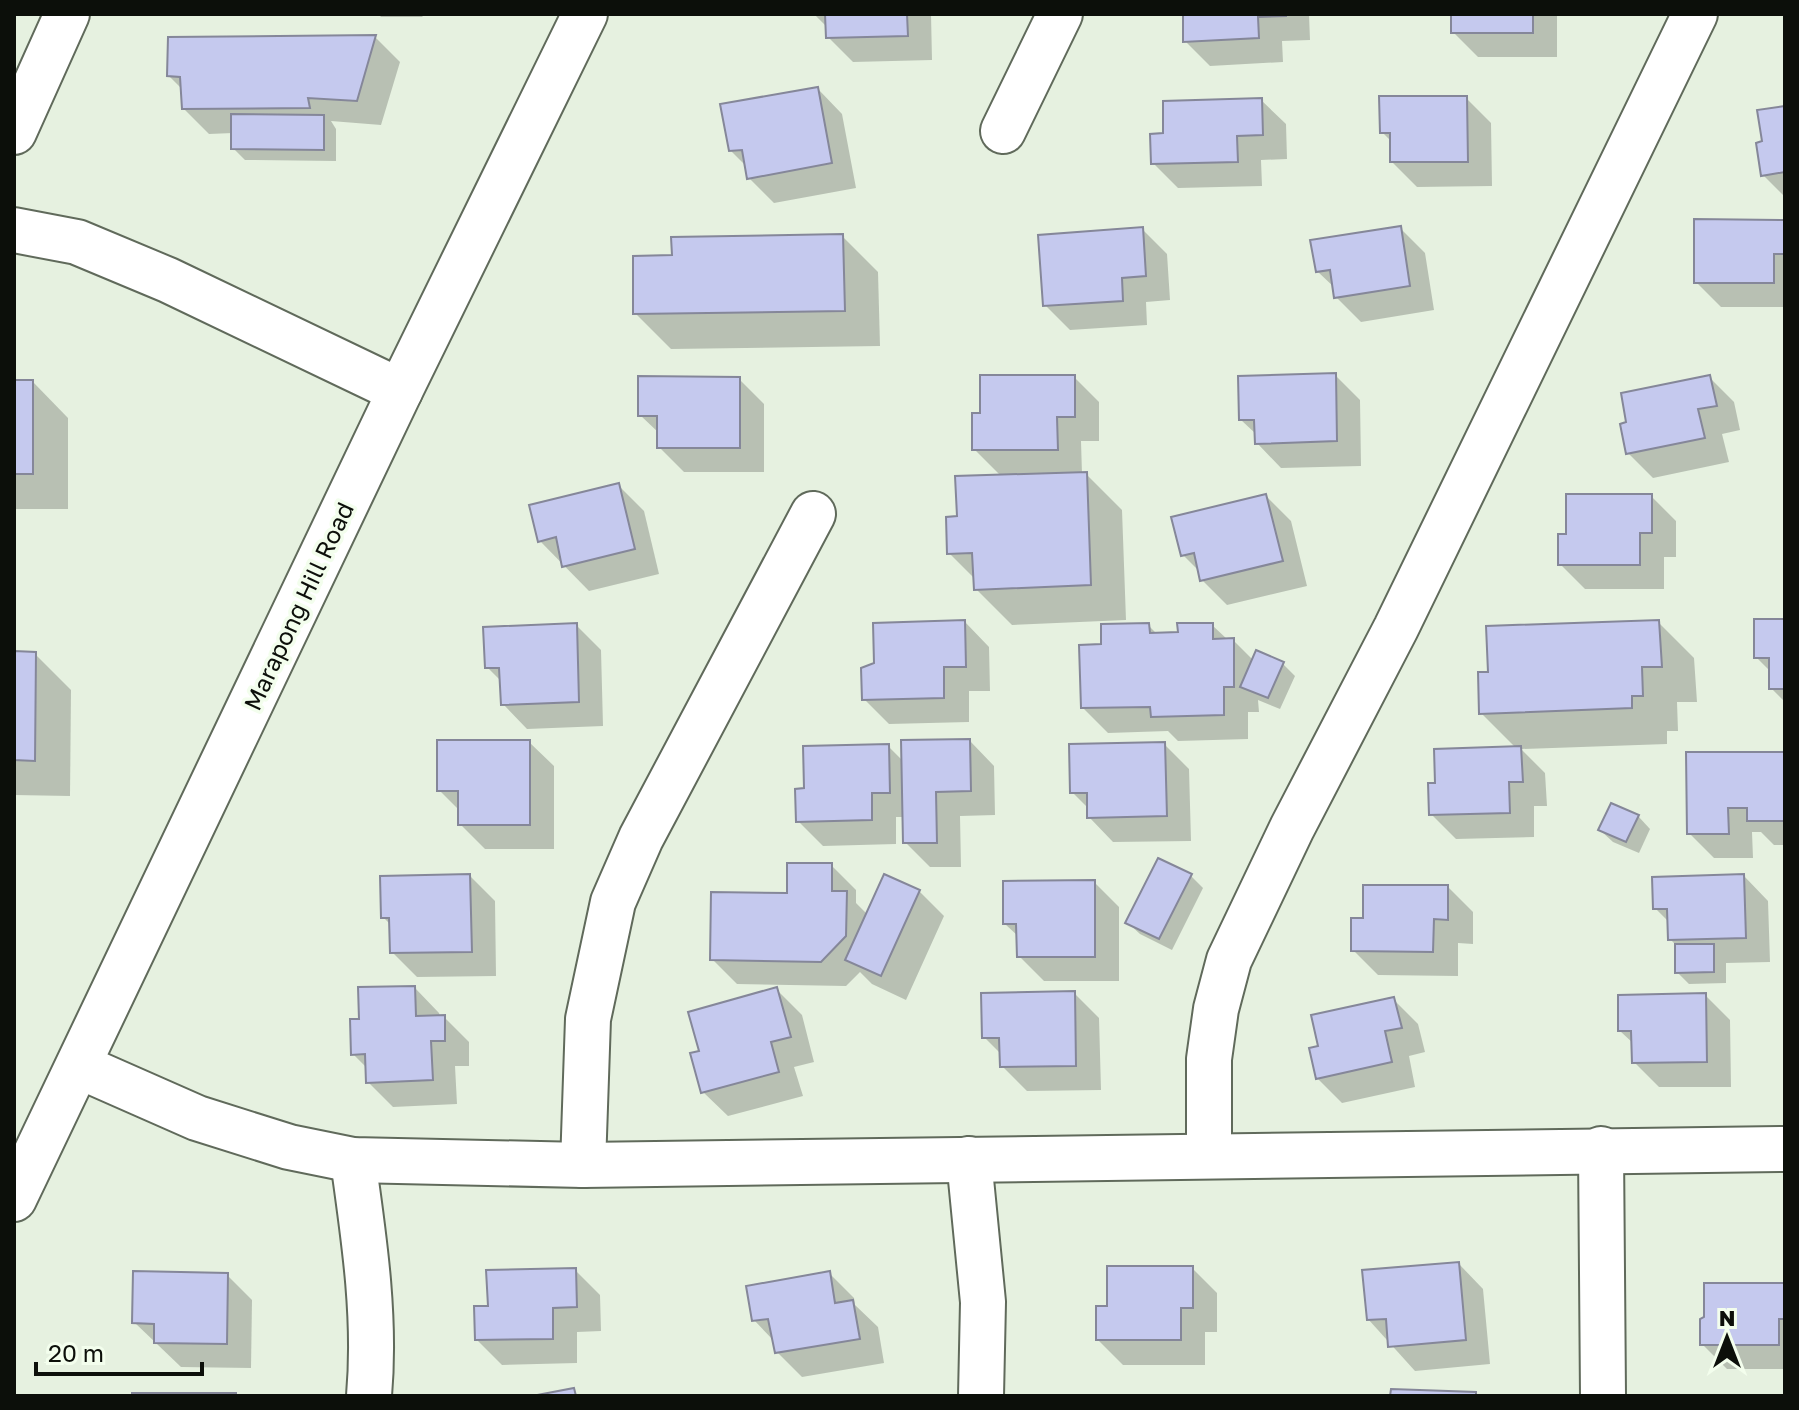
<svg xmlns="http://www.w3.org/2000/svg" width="1799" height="1410" viewBox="0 0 1799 1410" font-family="'Golos Text',sans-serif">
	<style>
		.shadow { fill: #0003 }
		.building { fill: #c5c9ee; stroke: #858799; stroke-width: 2 }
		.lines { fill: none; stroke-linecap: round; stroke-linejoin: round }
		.minor-casing { stroke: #606a5b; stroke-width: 48 }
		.minor { stroke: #fff; stroke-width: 44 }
		.labels { text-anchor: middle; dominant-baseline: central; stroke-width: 7; stroke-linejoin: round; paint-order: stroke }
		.street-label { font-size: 24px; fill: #0c0f0a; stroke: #f3feed }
	</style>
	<rect width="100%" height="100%" fill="#e6f1e0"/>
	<g class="shadow">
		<path d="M378 14H425L422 17H381Z"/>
		<path d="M814 14H931L932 60 853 62 828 37 827 27Z"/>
		<path d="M1194 14H1309L1310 40 1282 41 1283 62 1210 66 1185 41Z"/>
		<path d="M1453 14H1557V57H1478L1453 32Z"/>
		<path d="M375 37 400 62 381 125 331 121 336 129V161L245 160 233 148V133L209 134 184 109 183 90 169 76Z"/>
		<path d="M818 89 842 114 856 188 774 203 749 178 747 167 731 151Z"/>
		<path d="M1466 98 1491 123 1492 186 1417 187 1392 162V142L1382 132Z"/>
		<path d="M1261 100 1286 124 1287 159 1261 160 1262 186 1178 188 1153 163 1165 135Z"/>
		<path d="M1785 108V197L1763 175 1764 143Z"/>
		<path d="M1785 222V307H1721L1696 282Z"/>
		<path d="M1400 228 1425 253 1434 310 1361 322 1336 297 1335 288 1317 271Z"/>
		<path d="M1142 229 1167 254 1170 300 1146 302 1147 325 1070 330 1045 305Z"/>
		<path d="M842 236 878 272 880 346 671 349 635 313 674 257Z"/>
		<path d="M1335 375 1360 400 1361 466 1281 468 1257 443 1256 434 1241 420Z"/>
		<path d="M1074 377 1099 402V441H1081L1082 474H1086L1122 510 1126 620 1012 625 976 589 975 579 949 553 959 518 1002 477 974 449Z"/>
		<path d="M1709 377 1734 402 1740 430 1722 434 1729 462 1653 478 1628 453Z"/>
		<path d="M739 379 764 404V472H684L659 447V433L640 415Z"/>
		<path d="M14 382H33L68 418V509H14Z"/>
		<path d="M619 486 644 511 659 574 589 591 540 541Z"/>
		<path d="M1266 496 1291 521 1307 586 1227 605 1202 580 1200 572 1183 555Z"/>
		<path d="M1651 496 1676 521V557H1664V589H1585L1560 564 1568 536Z"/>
		<path d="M1785 621V702L1771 688V672L1756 657Z"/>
		<path d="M965 622 989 647 990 691H969V722L889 724 864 699Z"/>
		<path d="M1658 622 1694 658 1697 702H1677L1678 731H1667V744L1521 749 1545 773 1547 806H1534V837L1456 839 1431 814 1516 748 1481 713 1490 674Z"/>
		<path d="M576 625 601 650 603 726 527 729 503 704 502 682 487 667Z"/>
		<path d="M1148 625 1157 634H1180L1212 625 1228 640H1233L1254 661 1283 664 1295 676 1280 709 1258 700 1259 712H1248V739L1178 741 1168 731 1108 733 1083 708 1103 646Z"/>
		<path d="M14 653 35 654 71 690 70 796 14 795Z"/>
		<path d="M970 741 994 766 995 815 960 816 961 867H930L905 842 904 817H896V844L823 846 798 821 806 790 888 746 903 761Z"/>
		<path d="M529 742 554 766V849H485L460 824V811L439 790Z"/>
		<path d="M1164 744 1189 769 1191 841 1113 842 1089 817V809L1072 792Z"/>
		<path d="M1785 754V845H1774L1761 832H1752L1753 858H1714L1689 833Z"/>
		<path d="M1638 816 1650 829 1639 853 1613 842 1600 830Z"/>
		<path d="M831 865 856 890V903L868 915 919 891 944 916 906 1000 872 984 860 972 846 986 737 984 712 959 789 895Z"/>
		<path d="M470 876 495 901 496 976 417 977 392 952V926L383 917Z"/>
		<path d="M1191 876 1203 888 1172 950 1140 934 1127 922Z"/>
		<path d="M1744 876 1768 901 1770 962 1726 963V983L1689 984 1677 972V946L1670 939V923L1655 908Z"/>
		<path d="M1094 882 1119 907V981H1044L1019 956V937L1005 924Z"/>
		<path d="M1448 887 1473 912V944L1458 943V976L1378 975 1353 950 1365 920Z"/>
		<path d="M415 988 439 1013 440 1017H444L469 1042V1066H455L457 1104 393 1107 368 1082V1069L353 1054 361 1020Z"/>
		<path d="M777 990 802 1015 814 1062 794 1067 803 1096 728 1116 703 1092 701 1053Z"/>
		<path d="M1074 993 1099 1018 1101 1090 1027 1091 1002 1066 1001 1054 984 1037Z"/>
		<path d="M1705 995 1730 1020 1731 1087H1659L1634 1062V1044L1620 1031Z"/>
		<path d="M1393 999 1418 1024 1425 1052 1409 1056 1415 1087 1342 1103 1317 1078 1320 1048Z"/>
		<path d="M1459 1264 1483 1289 1490 1364 1415 1371 1368 1319Z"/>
		<path d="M1192 1268 1217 1293V1332H1205V1365H1123L1098 1340 1109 1308Z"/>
		<path d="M575 1270 600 1295 601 1331 577 1332V1363L502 1365 477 1340 490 1308Z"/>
		<path d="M829 1273 854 1298 855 1305 878 1327 884 1363 802 1377 777 1352 774 1341 754 1320Z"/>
		<path d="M227 1275 252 1300 251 1368 181 1367 134 1322Z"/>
		<path d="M1785 1285V1369H1727L1702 1344Z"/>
	</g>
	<g class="building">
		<path d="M825 14H907L908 36 826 38Z"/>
		<path d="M1183 14H1286V16L1258 17 1259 38 1183 42Z"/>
		<rect x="1451" y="14" width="82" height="19"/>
		<path d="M376 35 357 101 308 98 310 108 182 109 180 77 167 76 168 37Z"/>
		<path d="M818 87 832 163 747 179 742 150 729 151 720 104Z"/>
		<path d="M1379 96H1467L1468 162H1390V133H1380Z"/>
		<path d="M1262 98 1263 135 1237 136 1238 162 1151 164 1150 134 1163 133V101Z"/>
		<path d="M1785 106V172L1761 176 1756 143 1762 141 1757 110Z"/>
		<path d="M231 114 324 115V150L231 149Z"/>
		<path d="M1694 219 1785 220V254H1774V283H1694Z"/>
		<path d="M1401 226 1410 286 1334 298 1330 270 1316 272 1310 240Z"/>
		<path d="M1143 227 1146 276 1122 278 1123 301 1043 306 1038 235Z"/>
		<path d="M843 234 845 311 633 314V256L672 255 671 237Z"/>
		<path d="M1336 373 1337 441 1255 444 1254 420H1239L1238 376Z"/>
		<path d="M980 375H1075V417H1057L1058 450H972V413H980Z"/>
		<path d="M1710 375 1717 406 1698 409 1705 438 1626 454 1620 424 1626 422 1621 393Z"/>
		<path d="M638 376 740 377V448H657V416H638Z"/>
		<rect x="14" y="380" width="19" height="94"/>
		<path d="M1087 472 1091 585 974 590 972 553 947 554 946 517 957 516 955 476Z"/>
		<path d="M619 483 635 549 562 567 556 537 538 542 529 505Z"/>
		<path d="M1266 494 1283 561 1200 581 1194 553 1181 556 1171 517Z"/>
		<path d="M1566 494H1652V533H1640V565H1558V534H1566Z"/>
		<path d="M1754 619H1785V689H1769V658H1754Z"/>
		<path d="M965 620 966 667H944V698L862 700 861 668 874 663 873 623Z"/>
		<path d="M1659 620 1662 667H1642L1643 696H1632V708L1479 714 1478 672H1488L1486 626Z"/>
		<path d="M577 623 579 702 501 705 499 668H485L483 627Z"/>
		<path d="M1149 623 1150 633 1178 632 1177 623H1213V639L1234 638V687H1224V715L1151 717 1150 707 1081 708 1079 645 1101 644V624Z"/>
		<path d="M1256 650 1284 662 1268 698 1240 687Z"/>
		<path d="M14 651 36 652 35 761 14 760Z"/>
		<path d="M970 739 971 791 936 792 937 843H903L901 740Z"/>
		<path d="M437 740H530V825H458V791H437Z"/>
		<path d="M1165 742 1167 816 1087 818V793H1070L1069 744Z"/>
		<path d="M889 744 890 793H872V820L796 822 795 789 804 788 803 746Z"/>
		<path d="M1521 746 1523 782H1509L1510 813 1429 815 1428 783H1435L1434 749Z"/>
		<path d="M1686 752H1785V821H1747V808H1728L1729 834H1687Z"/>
		<path d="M1611 803 1639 815 1626 842 1598 830Z"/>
		<path d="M1158 858 1192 874 1159 939 1125 923Z"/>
		<path d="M787 863H832V891H847L846 936 821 962 710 960 711 892 787 893Z"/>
		<path d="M470 874 472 952 390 953 389 918H381L380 876Z"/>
		<path d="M884 874 920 890 881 976 845 960Z"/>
		<path d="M1744 874 1746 938 1668 940 1667 909H1653L1652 877Z"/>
		<path d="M1095 880V957H1017L1016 924H1003V881Z"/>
		<path d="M1363 885H1448V920L1434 919 1433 952 1351 951V918H1363Z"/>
		<path d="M1675 944H1714V972L1675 973Z"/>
		<path d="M415 986 416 1016 445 1015V1041H431L433 1080 366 1083 365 1054 351 1055 350 1019H359L358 987Z"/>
		<path d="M777 987 791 1037 771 1042 779 1072 701 1093 690 1053 699 1051 688 1012Z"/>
		<path d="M1075 991 1076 1066 1000 1067 999 1038H982L981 993Z"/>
		<path d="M1706 993 1707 1062 1632 1063 1631 1031H1618V995Z"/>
		<path d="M1394 997 1402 1028 1385 1031 1392 1062 1316 1079 1309 1048 1318 1046 1311 1015Z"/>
		<path d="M1459 1262 1466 1340 1388 1347 1386 1319 1367 1320 1362 1270Z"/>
		<path d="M1107 1266H1193V1308H1181V1340H1096V1306H1107Z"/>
		<path d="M576 1268 577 1307 553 1308V1339L475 1340 474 1306H488L486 1270Z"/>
		<path d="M133 1271 228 1273 227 1344 154 1343V1324L132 1323Z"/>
		<path d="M830 1271 835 1303 853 1300 860 1339 775 1353 768 1319 752 1321 746 1286Z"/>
		<path d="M1704 1283H1785V1319H1779V1345H1700V1319L1704 1317Z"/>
		<path d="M574 1388 576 1396H532Z"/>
		<path d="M1391 1389 1476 1392V1396H1390Z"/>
		<rect x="132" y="1393" width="104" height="3"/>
	</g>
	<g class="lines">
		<defs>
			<g id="minor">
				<path d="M1003 131 1060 14"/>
				<path d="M14 132 67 14"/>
				<path d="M14 230 77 242 168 280 400 391"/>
				<path d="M79 1066 197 1118 289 1147 353 1160 583 1165 1785 1149"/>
				<path d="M1601 1149 1603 1396"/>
				<path d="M1209 1155V1059L1216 1009 1229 960 1292 828 1396 628 1695 14"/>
				<path d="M969 1159 983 1302 981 1396"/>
				<path d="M353 1160C364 1238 376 1317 369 1396"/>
				<path d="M583 1165 588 1019 613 902 641 838 813 514"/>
				<path d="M14 1199 400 391 585 14"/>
			</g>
		</defs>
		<use href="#minor" class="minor-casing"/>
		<use href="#minor" class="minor"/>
	</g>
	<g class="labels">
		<g class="street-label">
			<text transform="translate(298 606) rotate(-65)">Marapong Hill Road</text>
		</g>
	</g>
	<rect width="1799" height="1410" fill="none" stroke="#0c0f0a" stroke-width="32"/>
	<g transform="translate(1727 1338)" stroke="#f3feed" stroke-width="6" paint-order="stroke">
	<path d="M0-6L14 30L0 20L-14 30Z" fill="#0c0f0a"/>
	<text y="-12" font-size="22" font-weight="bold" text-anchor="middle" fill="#0c0f0a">N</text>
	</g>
	<path d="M36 1362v12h166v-12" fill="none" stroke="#0c0f0a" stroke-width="4"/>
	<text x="48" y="1362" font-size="24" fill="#0c0f0a" stroke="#f3feed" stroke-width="6" paint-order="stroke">20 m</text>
</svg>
